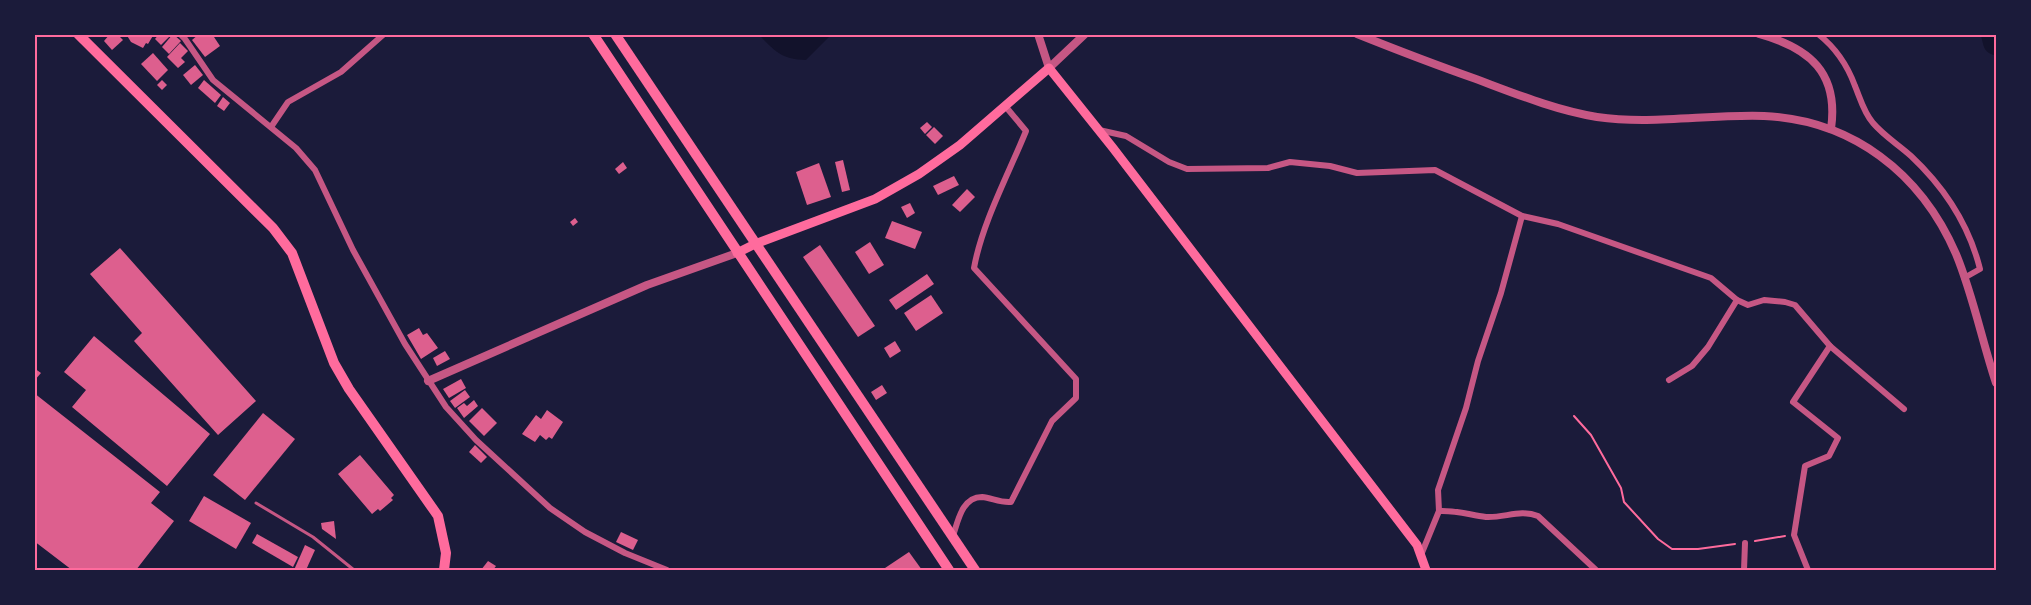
<svg xmlns="http://www.w3.org/2000/svg" width="2031" height="605" viewBox="0 0 2031 605" font-family="Poppins,sans-serif">
	<style>
		.water { fill: #12122b }
		.lines { fill: none; stroke-linecap: round; stroke-linejoin: round }
		.river { stroke: #12122b; stroke-width: 26 }
		.building { fill: #dd5f8e }
		.path { stroke: #ff6b9d; stroke-width: 2 }
		.service { stroke: #c65784; stroke-width: 3 }
		.minor { stroke: #c65784; stroke-width: 6 }
		.tertiary { stroke: #c65784; stroke-width: 8 }
		.secondary { stroke: #ff6b9d; stroke-width: 9 }
		.trunk { stroke: #ff6b9d; stroke-width: 10 }
		.neatline { fill: none; stroke: #ff6b9d; stroke-width: 2 }
	</style>
	<rect width="100%" height="100%" fill="#1b1b3a"/>
	<path class="water" d="M759 35H831L806 60C781 59 776 52 759 35Z"/>
	<g class="lines">
		<path class="river" d="M1994 34 1996 42"/>
	</g>
	<g class="building">
		<path d="M110 34H117L123 40 112 50 104 41Z"/>
		<path d="M126 34H154L148 44 146 43 143 48 131 42Z"/>
		<path d="M159 34H172L161 45 155 39Z"/>
		<path d="M173 34 181 41 169 54 162 47Z"/>
		<path d="M199 34H212L220 46 205 57 192 40Z"/>
		<path d="M180 43 188 51 181 58 185 62 178 68 167 57Z"/>
		<path d="M153 53 168 70 157 81 141 64Z"/>
		<path d="M195 65 203 75 191 85 183 75Z"/>
		<path d="M162 80 167 85 162 90 157 85Z"/>
		<path d="M204 80 221 95 215 103 198 88Z"/>
		<path d="M223 97 230 103 224 111 217 106Z"/>
		<path d="M927 122 932 127 925 134 920 128Z"/>
		<path d="M934 127 943 136 935 144 926 135Z"/>
		<path d="M843 160 850 190 842 192 835 162Z"/>
		<path d="M623 162 627 168 619 174 615 169Z"/>
		<path d="M819 163 831 197 807 205 796 172Z"/>
		<path d="M954 176 959 185 938 195 933 186Z"/>
		<path d="M967 189 975 197 960 212 952 205Z"/>
		<path d="M910 203 915 213 907 218 901 207Z"/>
		<path d="M575 218 578 222 573 226 570 222Z"/>
		<path d="M892 221 922 232 915 249 885 238Z"/>
		<path d="M870 242 884 265 869 274 855 252Z"/>
		<path d="M820 245 875 326 858 337 803 257Z"/>
		<path d="M120 248 256 401 218 435 134 341 142 333 90 274Z"/>
		<path d="M927 274 934 284 896 310 889 300Z"/>
		<path d="M931 295 943 313 916 331 904 313Z"/>
		<path d="M419 328 423 335 427 333 438 348 421 359 407 335Z"/>
		<path d="M94 336 210 434 167 486 72 407 86 390 64 372Z"/>
		<path d="M895 341 901 351 890 358 884 348Z"/>
		<path d="M445 351 450 359 437 366 433 358Z"/>
		<path d="M34 368 41 373 34 381Z"/>
		<path d="M461 379 466 388 449 398 443 389Z"/>
		<path d="M882 385 887 393 876 400 871 392Z"/>
		<path d="M465 390 470 397 455 408 450 401Z"/>
		<path d="M34 393 160 492 151 503 174 521 136 570H72L34 541Z"/>
		<path d="M474 400 478 406 464 418 457 408 464 403 467 406Z"/>
		<path d="M482 408 497 423 484 436 469 421Z"/>
		<path d="M547 410 563 422 552 439 549 437 546 440 540 435 535 442 522 434 536 415 541 419Z"/>
		<path d="M263 413 295 439 245 500 213 475Z"/>
		<path d="M475 445 487 457 481 463 469 452Z"/>
		<path d="M360 455 394 495 391 498 393 500 380 511 378 509 372 514 338 474Z"/>
		<path d="M204 496 251 523 236 549 189 521Z"/>
		<path d="M334 521 336 539 322 529 321 523Z"/>
		<path d="M621 532 638 540 633 550 616 542Z"/>
		<path d="M257 534 298 557 293 567 252 543Z"/>
		<path d="M305 545 315 550 306 570H294Z"/>
		<path d="M909 552 922 570H882Z"/>
		<path d="M488 561 496 566 493 570H481Z"/>
	</g>
	<g class="lines">
		<g class="path">
			<path d="M1574 416 1591 435 1621 488 1624 502 1658 539 1672 549H1698L1735 544"/>
			<path d="M1755 541 1785 536"/>
		</g>
		<path class="service" d="M256 503 313 537 354 570"/>
		<g class="minor">
			<path d="M180 34 185 39 213 80 296 148 315 170 353 250 405 344 446 407 476 440 550 508 585 532 625 553 667 570"/>
			<path d="M1818 34C1836 48 1847 64 1855 86 1860 98 1864 113 1873 123 1884 136 1899 145 1911 156 1944 187 1969 225 1980 269L1964 278"/>
			<path d="M271 127 288 102 341 72 384 34"/>
			<path d="M1099 130 1126 136 1169 162 1187 169 1268 168 1290 162 1330 166 1357 173 1435 170 1522 216 1558 224 1711 278 1737 300 1748 305 1764 300 1785 302 1795 305 1830 346 1904 409"/>
			<path d="M1669 380 1692 366 1708 347 1737 300"/>
			<path d="M1439 511C1456 510 1470 515 1486 517 1505 518 1520 509 1538 516L1596 570"/>
			<path d="M953 536C958 521 962 497 982 497 992 498 1000 503 1011 502L1052 421 1076 398V379L974 268C982 223 1009 173 1026 131L1006 107"/>
			<path d="M1421 555 1439 511 1438 490 1466 408 1478 361 1501 293 1522 216"/>
			<path d="M1744 570 1745 543"/>
			<path d="M1808 570 1794 535 1805 466 1829 456 1838 438 1793 402 1830 346"/>
		</g>
		<g class="tertiary">
			<path d="M1038 34 1049 68 1085 34"/>
			<path d="M1357 34C1397 50 1436 65 1476 79 1516 94 1555 110 1597 117 1652 125 1709 114 1764 116 1852 120 1921 173 1956 254 1973 295 1982 341 1996 383"/>
			<path d="M1759 34C1810 48 1839 73 1831 129"/>
			<path d="M428 381 647 285 737 253"/>
		</g>
		<path class="secondary" d="M737 253 755 244 875 199 919 174 960 145 1049 68 1113 148 1417 545 1426 570"/>
		<g class="trunk">
			<path d="M78 34 273 228 292 253 334 363 349 389 438 516 446 553 444 570"/>
			<path d="M593 34 949 570"/>
			<path d="M615 34 975 570"/>
		</g>
	</g>
	<rect width="2031" height="605" fill="none" stroke="#1b1b3a" stroke-width="72"/>
	<rect x="36" y="36" width="1959" height="533" class="neatline"/>
</svg>
